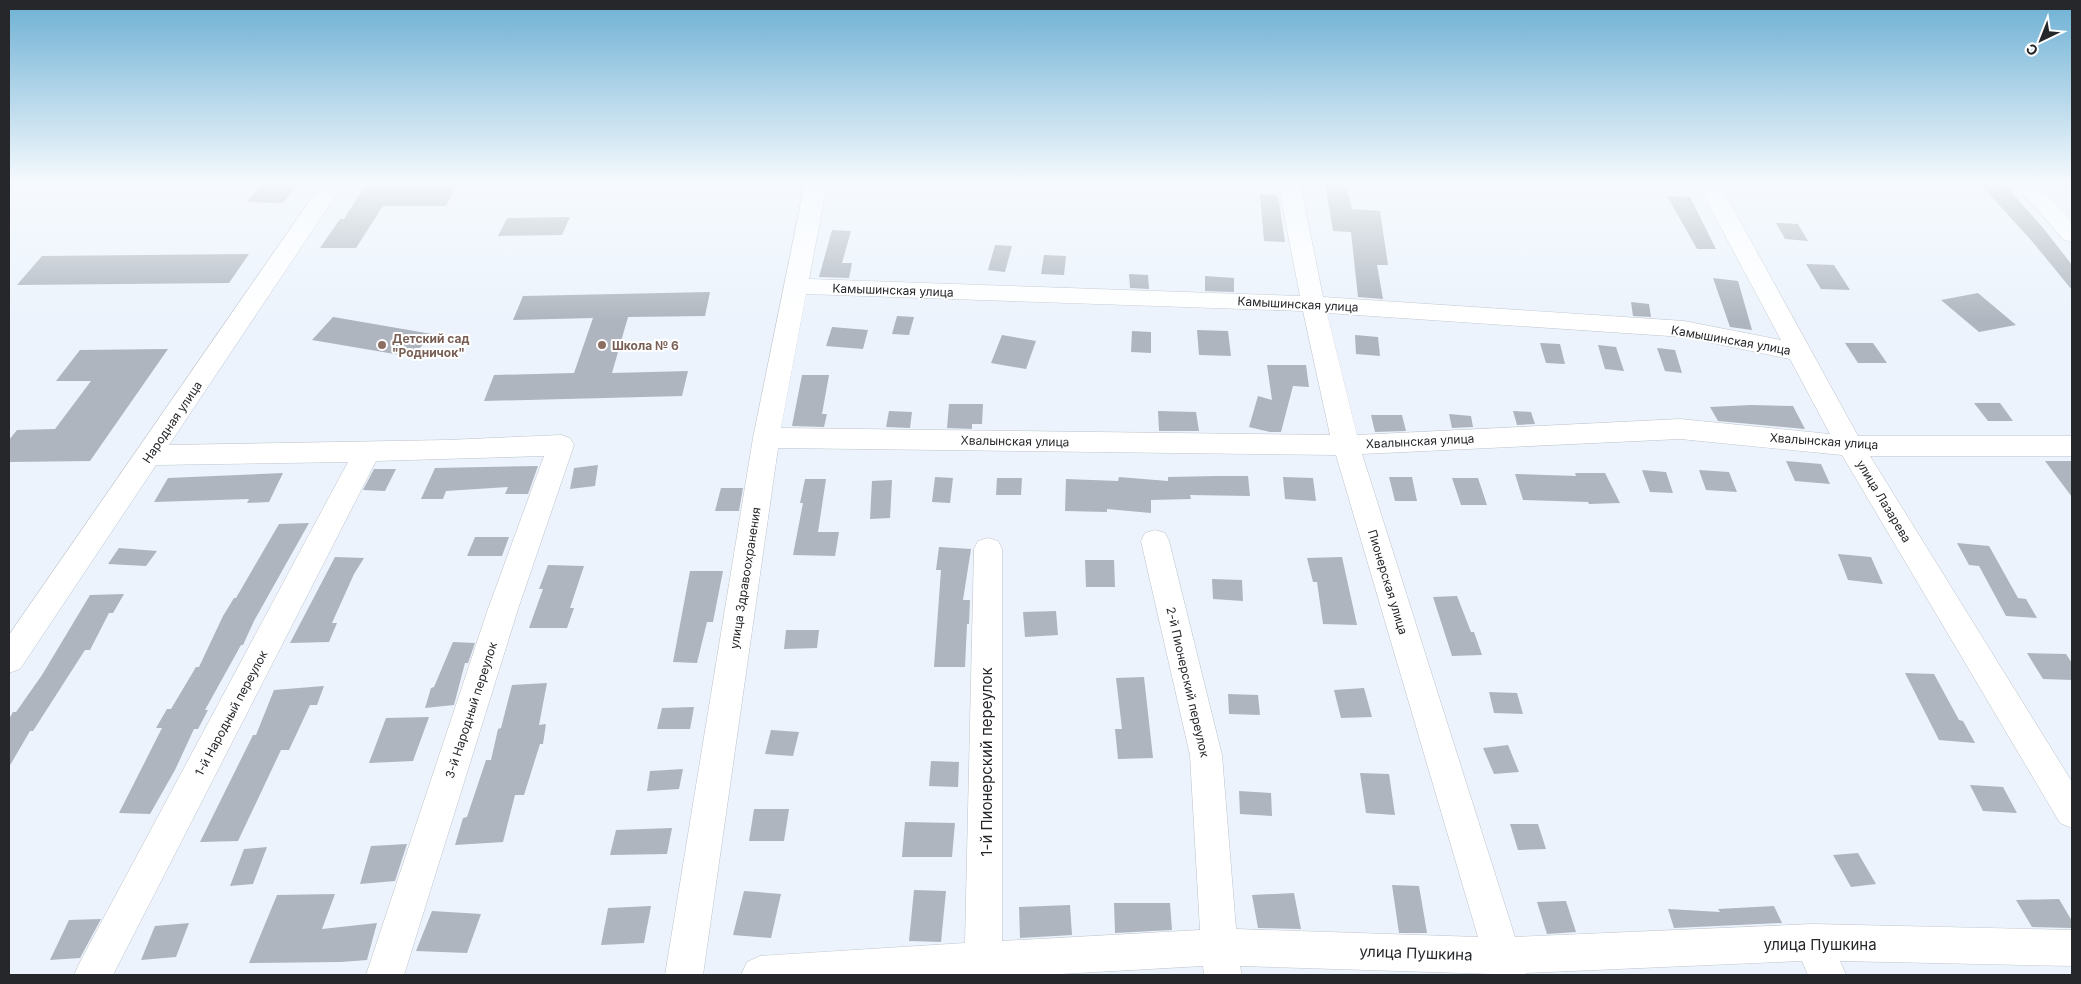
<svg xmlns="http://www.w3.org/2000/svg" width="2081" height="984" viewBox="0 0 2081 984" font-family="Inter,sans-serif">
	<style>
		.building { fill: #afb5be }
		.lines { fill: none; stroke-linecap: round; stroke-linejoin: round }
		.minor-casing { stroke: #bdc3cb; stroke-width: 1 }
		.minor { fill: #fff; fill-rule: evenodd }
		.education-dot { fill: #8d6e63; stroke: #fff; stroke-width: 2 }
		.labels { text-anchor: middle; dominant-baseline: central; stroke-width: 4; stroke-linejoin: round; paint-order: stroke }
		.street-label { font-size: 12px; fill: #25272a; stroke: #fff }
		.education-label { font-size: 12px; font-weight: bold; fill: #785e54; stroke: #fff; text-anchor: start }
		.near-street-label { font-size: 15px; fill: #25272a; stroke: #fff }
	</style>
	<rect width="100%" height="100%" fill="#ecf3fc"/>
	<g class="building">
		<path d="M262 183H298L283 203 247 202Z"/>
		<path d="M1325 183H1346L1352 209 1380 211 1388 265H1377L1383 299 1358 297 1351 232 1333 231Z"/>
		<path d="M1979 183H2003L2044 229 2072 265V290L2031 240Z"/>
		<path d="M364 187H456L446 206H383L356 248H320L340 219H344Z"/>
		<path d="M1260 194 1278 195 1285 242 1264 241Z"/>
		<path d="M1667 196 1690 197 1716 249H1697Z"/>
		<path d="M570 217 562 235 498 236 507 218Z"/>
		<path d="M1776 223 1798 224 1808 241 1785 239Z"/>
		<path d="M832 230 851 231 842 263H852L849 278 819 277Z"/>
		<path d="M995 245 1012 246 1005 272 988 270Z"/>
		<path d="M249 254 229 283 17 285 42 256Z"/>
		<path d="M1044 255 1066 256 1064 275 1041 274Z"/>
		<path d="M1806 264 1834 265 1850 290 1821 289Z"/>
		<path d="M1129 274 1148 275 1149 289 1130 288Z"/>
		<path d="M1205 276 1234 278V292L1205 291Z"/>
		<path d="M1713 278 1738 281 1752 330 1730 327Z"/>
		<path d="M710 292 705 316 628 317 612 373 688 371 682 396 484 401 494 375 574 373 593 318 513 320 523 296Z"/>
		<path d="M1978 293 2016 325 1979 332 1941 300Z"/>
		<path d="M1631 302 1649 304 1651 317 1633 316Z"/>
		<path d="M897 316 914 317 909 335 892 334Z"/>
		<path d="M333 317 432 334 412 357 312 340Z"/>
		<path d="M832 327 868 330 863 349 826 346Z"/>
		<path d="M1197 330 1228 331 1231 356 1199 355Z"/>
		<path d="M1132 331 1151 332V353L1131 352Z"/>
		<path d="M1002 335 1036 341 1026 369 991 363Z"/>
		<path d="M1355 335 1378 337 1380 356 1356 354Z"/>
		<path d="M1540 343 1560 344 1565 364 1546 363Z"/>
		<path d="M1845 343H1873L1887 363H1858Z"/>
		<path d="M1598 345 1616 347 1624 371 1605 369Z"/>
		<path d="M1657 348 1675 350 1682 373 1665 371Z"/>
		<path d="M168 349 90 461 9 462V440L17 430 55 429 91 381H56L80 350Z"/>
		<path d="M1267 365H1306L1309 387 1293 386 1281 432H1270L1249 427 1258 396 1272 400Z"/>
		<path d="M802 375H829L822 414H827L824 427 792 426Z"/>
		<path d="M1974 403H2000L2013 421H1988Z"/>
		<path d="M949 404H983L982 424H972V429L947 428Z"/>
		<path d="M1751 405 1793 406 1805 429 1718 421 1710 407Z"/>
		<path d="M889 411 912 412 910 428 886 427Z"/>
		<path d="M1158 411 1196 412 1199 431H1159Z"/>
		<path d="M1513 411 1531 412 1535 424 1517 425Z"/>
		<path d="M1449 414 1471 416 1473 427 1452 428Z"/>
		<path d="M1371 415H1402L1406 431 1375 432Z"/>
		<path d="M1786 461 1821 464 1830 484 1795 481Z"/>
		<path d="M2045 461H2072V497Z"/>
		<path d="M598 465 595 486 570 489 574 468Z"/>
		<path d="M538 466 528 494H505L508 487 446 491 443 499H421L435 468Z"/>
		<path d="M374 469H396L385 491 363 490Z"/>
		<path d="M1642 470 1666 472 1673 493 1650 492Z"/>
		<path d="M1699 470 1729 472 1737 492 1706 490Z"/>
		<path d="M283 473 269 502 247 503 249 499 154 502 168 478Z"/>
		<path d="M1575 473H1605L1620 503 1589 504 1588 502 1523 500 1515 474 1576 476Z"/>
		<path d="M1217 476H1248L1250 496 1190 495 1191 499 1151 500V513L1107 509V512L1065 511 1066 479 1118 481 1119 477 1168 481V477Z"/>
		<path d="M935 477 953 478 950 503 932 502Z"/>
		<path d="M1283 477 1313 478 1316 501 1285 499Z"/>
		<path d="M1389 477H1412L1417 501H1395Z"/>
		<path d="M997 478H1022L1021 495H996Z"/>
		<path d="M1452 478H1478L1487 505H1461Z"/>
		<path d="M805 479H826L818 532H839L835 556 793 555 803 503H800Z"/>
		<path d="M892 480 890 518 870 519 872 481Z"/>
		<path d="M721 488H743L739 511H715Z"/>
		<path d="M309 523 254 621 243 645H241L205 710H208L198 729H194L175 770 150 814 119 813 162 728H156L167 709H171L196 667H199L223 616 234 598H236L279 524Z"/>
		<path d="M475 537H509L502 556H467Z"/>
		<path d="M1957 543 1989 546 2018 598 2026 599 2037 618 2006 616 1979 566 1969 565Z"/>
		<path d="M939 547 971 549 963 600H970L969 624H967L965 667H934L941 570H936Z"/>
		<path d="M119 548 157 551 146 566 108 564Z"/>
		<path d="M1838 554 1871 557 1883 584 1848 580Z"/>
		<path d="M335 557 364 558 354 574 332 623H337L329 642 290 643Z"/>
		<path d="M1342 557 1357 625 1323 624 1317 582H1313L1307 558Z"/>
		<path d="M1085 560H1114L1115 587H1086Z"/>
		<path d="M548 565 584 566 570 608H574L567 628H529L543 589H539Z"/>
		<path d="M690 571H723L713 622H707L697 663 673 662Z"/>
		<path d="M1212 579 1242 580 1243 601 1213 599Z"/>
		<path d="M124 594 113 613H109L90 650H85L33 731H30L9 767V719L13 712H16L42 675 90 595Z"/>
		<path d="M1457 596 1471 632H1474L1482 655 1452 656 1433 597Z"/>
		<path d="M1056 611 1058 635 1025 637 1023 612Z"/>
		<path d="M786 630H819L817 648 784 649Z"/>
		<path d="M453 642 475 643 468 663H465L454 705 425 708 431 688 434 687Z"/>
		<path d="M2027 653 2066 654 2072 663V680L2043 679Z"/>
		<path d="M1905 673 1934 674 1959 720 1963 721 1975 743 1939 740Z"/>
		<path d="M1144 677 1153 758 1118 759 1115 729H1122L1116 678Z"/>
		<path d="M547 683 539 725 546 724 543 744H540L524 795H515L503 842 455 845 463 818 467 817 486 760H491L498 729 501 728 512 685Z"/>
		<path d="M324 686 317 705H310L289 750H281L238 841 200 842 253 735H256L274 690Z"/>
		<path d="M1364 688 1372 717 1341 718 1334 690Z"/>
		<path d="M1489 692 1517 693 1523 714 1494 713Z"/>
		<path d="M1228 694 1258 695 1260 715 1229 714Z"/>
		<path d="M694 707 690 729H657L662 708Z"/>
		<path d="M429 717 413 761 369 763 386 718Z"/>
		<path d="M771 730 799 732 793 756 765 754Z"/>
		<path d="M1508 745 1519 772 1494 774 1483 748Z"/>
		<path d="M931 761 959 762 958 787 929 786Z"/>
		<path d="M683 769 679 789 647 791 650 771Z"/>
		<path d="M1360 773 1389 774 1395 815 1366 813Z"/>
		<path d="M1970 785 2003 787 2017 813 1983 811Z"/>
		<path d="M1239 791 1271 793 1272 816 1240 814Z"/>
		<path d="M754 809H789L784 841H749Z"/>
		<path d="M905 822 955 823 952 857H902Z"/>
		<path d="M1510 824H1538L1546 849 1518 850Z"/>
		<path d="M672 828 667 854 610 855 616 830Z"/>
		<path d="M407 844 395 881 360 884 371 846Z"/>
		<path d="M267 847 253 884 230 886 244 849Z"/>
		<path d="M1858 853 1876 884 1851 887 1833 855Z"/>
		<path d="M1392 885 1419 886 1427 933H1399Z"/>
		<path d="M914 890 946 891 941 942 909 941Z"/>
		<path d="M744 891 781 894 771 938 733 935Z"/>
		<path d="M1294 893 1301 929 1258 928 1252 895Z"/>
		<path d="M335 894 322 929 377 923 367 960 341 962 249 963 277 895Z"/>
		<path d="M2059 899 2072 921V928L2032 927 2016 900Z"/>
		<path d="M1566 901 1576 932 1547 934 1537 902Z"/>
		<path d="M1114 903H1170L1172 930 1115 933Z"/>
		<path d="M1070 905 1072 935 1020 938 1019 907Z"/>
		<path d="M651 906 644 943 601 945 608 908Z"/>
		<path d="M1774 906 1782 923 1674 928 1668 909 1720 912 1718 909Z"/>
		<path d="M432 911 481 914 467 953 416 951Z"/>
		<path d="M101 919 80 958 50 960 69 920Z"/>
		<path d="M189 923 176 957 141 960 155 926Z"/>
	</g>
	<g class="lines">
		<defs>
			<g id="minor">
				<path d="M322 183H344L169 445 447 440 561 435 570 438 574 445 518 609 404 975H366L488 609 544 456 376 461 113 975H74L80 962 348 462 156 465 20 669 9 673V635Z"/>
				<path d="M805 183H827L809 279 1300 296 1278 183H1300L1323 297 1684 321 1781 340 1697 183H1719L1858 436H2072V456H1870L2072 782V828L2060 823 1842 455 1680 439 1362 454 1515 937 1812 924 2072 930V966L1840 961 1846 975H1808L1802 961 1526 973V975L1240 966 1242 975H1204L1203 966 1043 975H741L747 962 760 956 965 943 974 549 978 541 988 538 998 541 1002 549V941L1200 930 1190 755 1141 541 1145 533 1155 530 1165 533 1169 541 1222 755 1236 929 1478 937 1336 455 778 448 703 975H665L753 438ZM806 294 1303 311 1330 435 781 428ZM1327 313 1684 337 1790 359 1830 434 1680 419 1357 435Z"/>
				<path d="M2014 183H2037L2072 222V242L2064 240Z"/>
			</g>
		</defs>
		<use href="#minor" class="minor-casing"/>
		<use href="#minor" class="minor"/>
	</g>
	<linearGradient id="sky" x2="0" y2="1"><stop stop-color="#6db0d4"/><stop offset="0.57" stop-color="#f6fafe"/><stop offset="1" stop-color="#f6fafe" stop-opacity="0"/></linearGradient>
	<rect width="2081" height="321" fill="url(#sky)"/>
	<g class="education-dot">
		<circle cx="382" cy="345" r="5"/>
		<circle cx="602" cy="345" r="5"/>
	</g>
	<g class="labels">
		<g class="street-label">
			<text transform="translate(893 290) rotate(2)">Камышинская улица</text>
			<text transform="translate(1298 304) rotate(3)">Камышинская улица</text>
			<text transform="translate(1731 340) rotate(10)">Камышинская улица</text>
			<text transform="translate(172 422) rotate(-56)">Народная улица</text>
			<text transform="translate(1015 441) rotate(1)">Хвалынская улица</text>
			<text transform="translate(1420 441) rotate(-3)">Хвалынская улица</text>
			<text transform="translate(1824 441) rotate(4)">Хвалынская улица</text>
			<text transform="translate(1884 501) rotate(59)">улица Лазарева</text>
			<text transform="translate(745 578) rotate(-81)">улица Здравоохранения</text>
			<text transform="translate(1388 582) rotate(73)">Пионерская улица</text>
			<text transform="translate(1188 682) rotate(77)">2-й Пионерский переулок</text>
			<text transform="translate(471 710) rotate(-72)">3-й Народный переулок</text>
			<text transform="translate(231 713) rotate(-62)">1-й Народный переулок</text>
		</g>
		<g class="education-label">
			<text x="392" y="338">Детский сад<tspan x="392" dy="14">"Родничок"</tspan></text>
			<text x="612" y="345">Школа № 6</text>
		</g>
		<g class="near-street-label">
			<text transform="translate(986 762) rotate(-90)">1-й Пионерский переулок</text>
			<text x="1820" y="944">улица Пушкина</text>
			<text transform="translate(1416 953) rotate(2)">улица Пушкина</text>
		</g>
	</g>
	<rect width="2081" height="984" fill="none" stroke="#25272a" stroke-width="20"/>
	<g transform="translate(2041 40) rotate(223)" stroke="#ffffff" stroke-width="4" paint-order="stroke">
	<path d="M0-4L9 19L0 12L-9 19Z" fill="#25272a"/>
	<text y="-8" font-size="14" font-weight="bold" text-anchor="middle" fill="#25272a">С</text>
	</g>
</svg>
